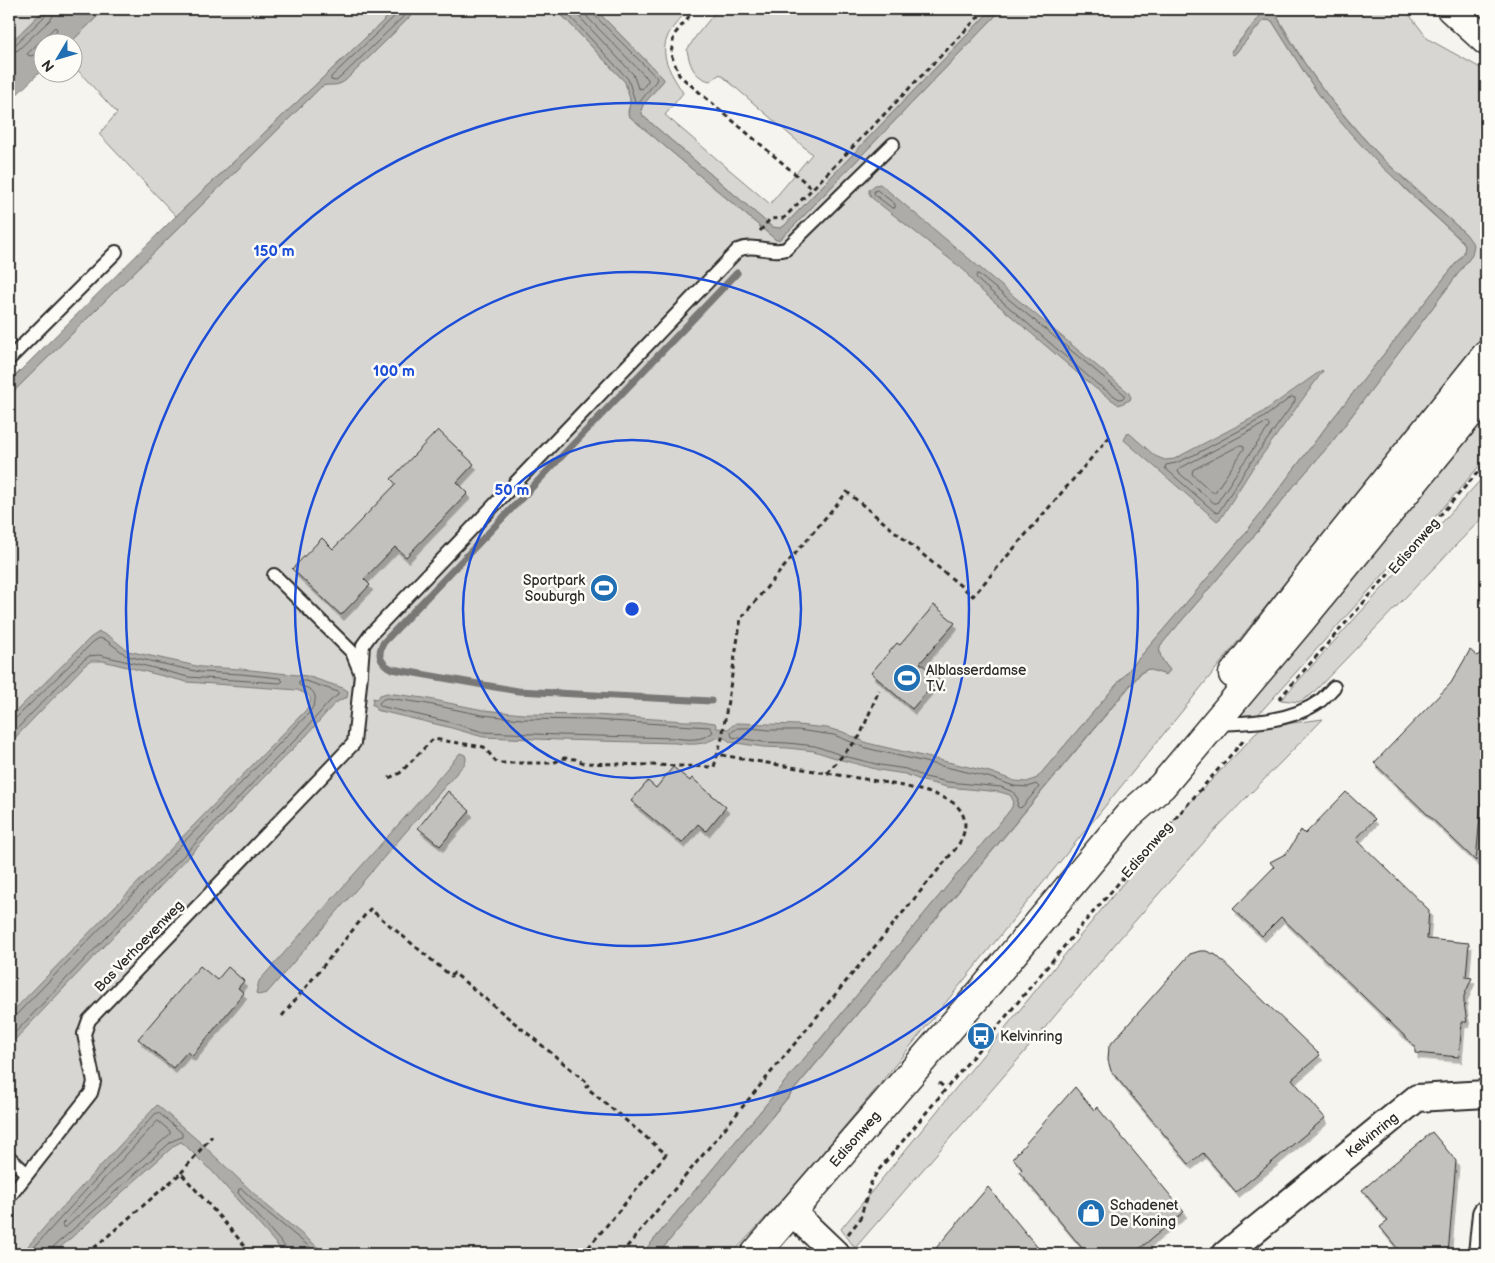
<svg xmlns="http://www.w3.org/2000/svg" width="1495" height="1263" viewBox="0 0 1495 1263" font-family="'Balsamiq Sans',sans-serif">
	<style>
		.green { fill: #d7d6d2; stroke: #81807e }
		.water { fill: #adaca9; stroke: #797877 }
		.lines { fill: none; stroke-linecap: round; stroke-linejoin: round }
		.shore { stroke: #5f5f5d; stroke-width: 1 }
		.stream { stroke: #797877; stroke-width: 7 }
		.building { fill: #c2c1be; stroke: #2b2b2b; filter: url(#shadow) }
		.service-casing { stroke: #2b2b2b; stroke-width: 16 }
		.minor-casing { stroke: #2b2b2b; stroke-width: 30 }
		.tertiary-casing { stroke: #2b2b2b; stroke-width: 31 }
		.motorway-casing { stroke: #2b2b2b; stroke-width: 31 }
		.path { stroke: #2b2b2b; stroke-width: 3; stroke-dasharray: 5 4; stroke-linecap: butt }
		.service { stroke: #fdfcf7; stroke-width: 12 }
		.minor { stroke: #fdfcf7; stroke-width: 26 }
		.tertiary { stroke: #fdfcf7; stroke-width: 28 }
		.motorway { stroke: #fdfcf7; stroke-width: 28 }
		.ring { fill: none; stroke: #1d4ed8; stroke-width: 2.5 }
		.labels { text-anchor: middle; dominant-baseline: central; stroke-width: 5; stroke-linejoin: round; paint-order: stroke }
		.street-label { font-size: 14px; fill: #2b2b2b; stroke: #fdfcf7 }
		.poi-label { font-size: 14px; fill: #2b2b2b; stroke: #fdfcf7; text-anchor: start }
		.centre { fill: #1d4ed8; stroke: #fdfcf7; stroke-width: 2.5 }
		.ring-label { font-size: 15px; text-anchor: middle; font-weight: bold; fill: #1d4ed8; stroke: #fdfcf7; stroke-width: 5; stroke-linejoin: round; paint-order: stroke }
	</style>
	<defs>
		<filter id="shadow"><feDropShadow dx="3" dy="5.5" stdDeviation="0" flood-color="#0004"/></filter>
	</defs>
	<rect width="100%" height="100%" fill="#f5f4ef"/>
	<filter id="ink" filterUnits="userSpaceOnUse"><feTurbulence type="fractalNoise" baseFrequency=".02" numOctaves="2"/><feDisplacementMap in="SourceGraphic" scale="10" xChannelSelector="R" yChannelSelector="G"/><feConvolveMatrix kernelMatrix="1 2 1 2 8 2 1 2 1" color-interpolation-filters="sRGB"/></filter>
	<g filter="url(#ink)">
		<g class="green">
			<path d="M9 9H45L9 44Z"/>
			<path d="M105 9H396L176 216 99 134 117 113 73 65 72 42H71Z"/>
			<path d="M418 9H556L625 82 630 99V104L628 111 629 116 776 240 780 239 795 225 1002 9H1195L1204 13 1203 9H1263L1260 16 1231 51 1234 55 1263 21 1265 20 1272 21 1313 86 1330 110 1408 192 1463 242 1465 245 1464 253 1326 427 1244 535 1037 778 642 1254H9V396L321 87C329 82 335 88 346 80Z"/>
			<path d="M595 9H688C683 16 669 30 667 38 659 58 673 76 683 93L665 115 770 204 812 154 720 74 710 81C694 77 690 66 687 50L696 36 718 9H992L784 226 780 228 772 227 643 116 641 110 643 105 664 80 663 78Z"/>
			<path d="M1273 9H1405L1428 39 1486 71V331L1183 710 866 1101 792 1189 732 1254H658C819 1061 979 866 1141 673L1148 669 1166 675 1170 670C1164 663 1158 656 1160 646L1255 535 1293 487 1332 442 1472 255 1466 234 1385 161 1360 134 1328 96 1305 64Z"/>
			<path d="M1486 412V458L1458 491 1256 717 1232 719Z"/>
			<path d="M1486 474V514L1311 695 1299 702 1281 700Z"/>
			<path d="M1323 719 1211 834 1121 937 1022 1055 855 1248 841 1229 1182 811 1246 744 1261 727Z"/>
		</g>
		<g class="water">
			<path d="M45 9H105L71 42H42V70L9 102V44Z"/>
			<path d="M396 9H418L346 80C335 89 329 82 321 87L9 396V382L176 216Z"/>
			<path d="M556 9H595L663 78 664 80 643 105 641 110 643 116 772 227 780 228 784 226 992 9H1002L795 225 780 239 776 240 629 116 628 114 630 104V99L625 82Z"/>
			<path d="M1263 9H1273C1301 65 1340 115 1384 160 1410 186 1439 210 1466 234L1474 245 1472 255 1332 442 1293 487 1255 535 1160 646C1158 656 1164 663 1170 670L1166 675 1148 669 1140 673C979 866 819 1060 658 1254H642L1007 814 1012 807 1013 800 1010 795 1000 792 947 787 923 781 905 774 879 770 842 760 814 751 788 748 763 747 730 742C721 733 714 740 704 743 694 745 684 744 675 743L560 740 483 737 448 727 376 710 375 705H372L373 698 376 699 380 695 387 693 424 698 483 710 523 714 594 715 685 721H701L715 723 717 728 728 729 736 723 798 725 827 728 843 732 867 743 990 772 1015 781 1027 782 1037 778 1244 535 1326 427 1464 253 1465 245 1463 242 1376 161 1351 134 1330 110 1313 86 1272 21 1265 20 1263 21 1234 55 1232 54 1231 52 1260 16Z"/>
			<path d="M880 184 1128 392 1131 397 1130 400 1119 405 1095 388 976 286 965 271 872 198 869 193V190L875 185Z"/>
			<path d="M1322 370 1323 371 1250 472 1221 518 1217 521 1124 440 1127 434 1129 433 1155 456 1165 460 1174 459 1260 414Z"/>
			<path d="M99 632 109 636 128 651 201 667 241 669 307 676 343 688 348 691 347 698H344L334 704 306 736 266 775 9 1046V1015L306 710C315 696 309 695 297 690L187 682 103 661H91L85 665 9 744V718L90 638Z"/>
			<path d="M460 753 465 755C468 761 464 765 460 769L267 993 258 995 256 993 259 981 414 807Z"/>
			<path d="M157 1105 202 1144 265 1204 326 1254H285L211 1170 207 1167 184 1144 181 1142 175 1145 53 1254H21L56 1214Z"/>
		</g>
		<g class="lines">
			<g class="shore">
				<path d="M399 9 397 14 331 77V80L336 81 342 76 411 9"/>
				<path d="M563 9 628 79 635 101 639 103 656 81 657 78 593 14 591 9"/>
				<path d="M572 9 633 74 638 88 642 89 648 81V79L588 18 586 14 585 9"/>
				<path d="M9 47 14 46 46 15 48 9"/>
				<path d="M9 53 18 50 51 19 54 14V9"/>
				<path d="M42 53 30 56 27 54 55 27 57 29 53 42"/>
				<path d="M877 190 895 204V208H892L875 195 874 192Z"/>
				<path d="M978 274 1124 394V398L1119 399 1097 384 980 282 976 277Z"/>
				<path d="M1292 397 1295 398V401L1246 469 1218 513 1215 512 1165 468 1166 465 1176 463 1196 454 1263 418Z"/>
				<path d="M1266 423 1269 424V427L1241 466 1217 503H1214L1178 472 1179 469Z"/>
				<path d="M1241 445 1244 446V449L1215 492H1212L1192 474 1193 470Z"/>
				<path d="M387 698 423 703 482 715 522 719 594 720 710 727 713 732C702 741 688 740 675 738L560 735 483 732 449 722 380 706 379 703 382 700Z"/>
				<path d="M9 721 14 720 93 642 99 638 106 640 127 656 200 672 241 674 280 678 283 681 280 683 188 677 150 667 99 655 89 656 81 662 9 737"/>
				<path d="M738 728H751L769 730H798L834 735 866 748 988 777 1014 786 1028 787 1036 784 1039 787 1022 807 1019 808 1017 806 1018 799 1013 792 1001 787 948 782 925 777 906 769 880 765 844 756 815 746 788 743 763 742 732 737 731 733Z"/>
				<path d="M9 1018 15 1016 309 713C314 706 319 697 311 690 307 687 302 687 299 685V681H306L338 692V695L330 701 302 733 263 772 9 1039"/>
				<path d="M158 1121 170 1131V1134L66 1227H63L62 1224 65 1221Z"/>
				<path d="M28 1254 156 1113H159L182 1133V1137L172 1141 52 1248 50 1254"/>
				<path d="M288 1254 287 1249 238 1193 239 1189H242L262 1208 318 1254"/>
			</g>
			<path class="stream" d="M711 701 518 691 392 669C379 663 377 653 384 642L737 273"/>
		</g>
		<g class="building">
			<path d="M438 430 474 464 457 482 468 493 406 557 395 547 364 579 370 585 341 615 292 569 322 538 333 549 396 484 391 479Z"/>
			<path d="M934 605 955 623 920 663 939 678 912 709 871 673 897 643 900 645Z"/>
			<path d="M1486 647V748L1476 861 1374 763 1451 683 1470 650 1477 656Z"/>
			<path d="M673 767 690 781 692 778 726 807 706 831 698 824 682 843 631 801 648 781 656 788Z"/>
			<path d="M448 791 470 811 440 846 418 828Z"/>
			<path d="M1346 792 1375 819 1356 839 1429 910 1427 939 1469 943 1466 977 1472 978 1464 996V1003L1467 1022H1462L1459 1057 1415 1053V1046L1281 917 1262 936 1233 909 1274 867 1270 862 1287 853 1301 830 1305 834Z"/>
			<path d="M1200 951H1206L1216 955 1320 1055 1292 1079 1325 1118 1236 1192 1203 1153 1189 1164 1111 1071 1108 1060 1109 1046 1190 954Z"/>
			<path d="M200 966 217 980 228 967 244 981 238 988 244 993 192 1056 187 1052 173 1068 138 1039Z"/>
			<path d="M1075 1087 1094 1110 1097 1107 1184 1212 1133 1254H1087L1019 1172 1022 1169 1013 1158Z"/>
			<path d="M1432 1132 1456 1161 1448 1254H1402L1380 1227 1388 1221 1362 1190Z"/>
			<path d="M988 1187 1043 1254H931Z"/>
		</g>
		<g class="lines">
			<defs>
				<g id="service">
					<path d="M9 359 116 252"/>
					<path d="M361 671 363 645 371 634 738 250C754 243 770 254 786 249L893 144"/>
					<path d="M1216 724C1250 723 1291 722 1320 701 1325 697 1329 692 1334 687"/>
					<path d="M9 1157 27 1174"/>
					<path d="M9 1197 91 1093 94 1082 84 1034 89 1020 354 743 361 674 352 652 274 575"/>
				</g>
				<g id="minor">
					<path d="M792 1212 836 1254"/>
					<path d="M1226 1254 1417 1098 1486 1094"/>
					<path d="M1482 1254 1486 1214"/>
				</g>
				<g id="tertiary">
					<path d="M1233 674 1323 558 1486 355"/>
					<path d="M755 1254 982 991 1128 816 1162 786 1299 623 1486 394"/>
				</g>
				<path id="motorway" d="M1451 9 1486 41"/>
			</defs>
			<use href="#service" class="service-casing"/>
			<use href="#minor" class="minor-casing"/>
			<use href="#tertiary" class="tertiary-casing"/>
			<use href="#motorway" class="motorway-casing"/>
			<g class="path">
				<path d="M695 9 674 35 671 54 679 75 813 189"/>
				<path d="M760 231 770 219 784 218 986 9"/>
				<path d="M1279 699 1486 463"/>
				<path d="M827 773 860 736 879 690"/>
				<path d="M389 778 400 773 433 739 484 747 497 763H553L564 758 575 759 584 763 714 767 722 738 741 618 847 492 973 596 1112 434"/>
				<path d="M282 1016 370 909 451 976 454 973 589 1084 586 1087 666 1154 583 1254"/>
				<path d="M939 1083 945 1088"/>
				<path d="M181 1173 212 1136"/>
				<path d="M848 1234 860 1219 871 1183 877 1172 1081 926 1244 740"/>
				<path d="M87 1254 181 1173 252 1254"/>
				<path d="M621 1254 957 847C966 833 969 819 957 806 940 788 854 778 827 773 791 767 754 761 717 754"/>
			</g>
			<use href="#service" class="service"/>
			<use href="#minor" class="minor"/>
			<use href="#tertiary" class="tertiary"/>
			<use href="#motorway" class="motorway"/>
		</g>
	</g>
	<g class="ring">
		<circle cx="632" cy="609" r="169"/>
		<circle cx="632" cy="609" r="337"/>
		<circle cx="632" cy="609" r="506"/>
	</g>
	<defs>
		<symbol id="stadium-disc" viewBox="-11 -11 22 22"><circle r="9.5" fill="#1f6fb2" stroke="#fdfcf7"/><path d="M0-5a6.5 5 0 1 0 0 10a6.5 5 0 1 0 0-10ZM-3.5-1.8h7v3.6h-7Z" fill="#fff"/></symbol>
		<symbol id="bus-disc" viewBox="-11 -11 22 22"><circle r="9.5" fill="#1f6fb2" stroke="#fdfcf7"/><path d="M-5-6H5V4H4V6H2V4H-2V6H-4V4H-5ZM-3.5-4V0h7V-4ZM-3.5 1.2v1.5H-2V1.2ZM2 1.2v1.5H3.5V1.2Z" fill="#fff"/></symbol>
		<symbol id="shop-disc" viewBox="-11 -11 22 22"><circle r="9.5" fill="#1f6fb2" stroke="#fdfcf7"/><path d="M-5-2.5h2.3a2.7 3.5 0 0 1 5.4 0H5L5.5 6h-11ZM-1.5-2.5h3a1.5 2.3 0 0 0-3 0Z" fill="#fff"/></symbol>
	</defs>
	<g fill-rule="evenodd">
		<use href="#stadium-disc" x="588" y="572" width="32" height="32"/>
		<use href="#stadium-disc" x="891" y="662" width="32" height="32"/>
		<use href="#bus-disc" x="965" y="1020" width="32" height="32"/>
		<use href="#shop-disc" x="1075" y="1197" width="32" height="32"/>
	</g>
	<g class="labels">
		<g class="street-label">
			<text transform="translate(1414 546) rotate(-49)">Edisonweg</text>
			<text transform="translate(1147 850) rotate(-49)">Edisonweg</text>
			<text transform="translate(139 946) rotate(-46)">Bas Verhoevenweg</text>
			<text transform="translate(1372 1135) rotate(-39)">Kelvinring</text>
			<text transform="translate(855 1139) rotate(-49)">Edisonweg</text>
		</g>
		<g class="poi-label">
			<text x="585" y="580" text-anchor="end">Sportpark<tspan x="585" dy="16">Souburgh</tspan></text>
			<text x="926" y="670">Alblasserdamse<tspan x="926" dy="16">T.V.</tspan></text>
			<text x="1000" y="1036">Kelvinring</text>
			<text x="1110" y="1205">Schadenet<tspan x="1110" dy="16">De Koning</tspan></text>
		</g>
	</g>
	<circle cx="632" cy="609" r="8" class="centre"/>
	<g class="ring-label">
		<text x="274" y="256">150 m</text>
		<text x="394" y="376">100 m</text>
		<text x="512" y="495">50 m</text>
	</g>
	<rect width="1495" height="1263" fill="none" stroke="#fdfcf7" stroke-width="30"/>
	<rect x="15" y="15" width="1465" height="1233" fill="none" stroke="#2b2b2b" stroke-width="2" filter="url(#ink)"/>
	<g transform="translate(58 58) rotate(232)"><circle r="24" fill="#fdfcf7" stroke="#a9a8a5"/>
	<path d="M0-4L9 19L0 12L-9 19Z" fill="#1f6fb2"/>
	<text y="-8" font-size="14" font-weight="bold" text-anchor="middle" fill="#2b2b2b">N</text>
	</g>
</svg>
